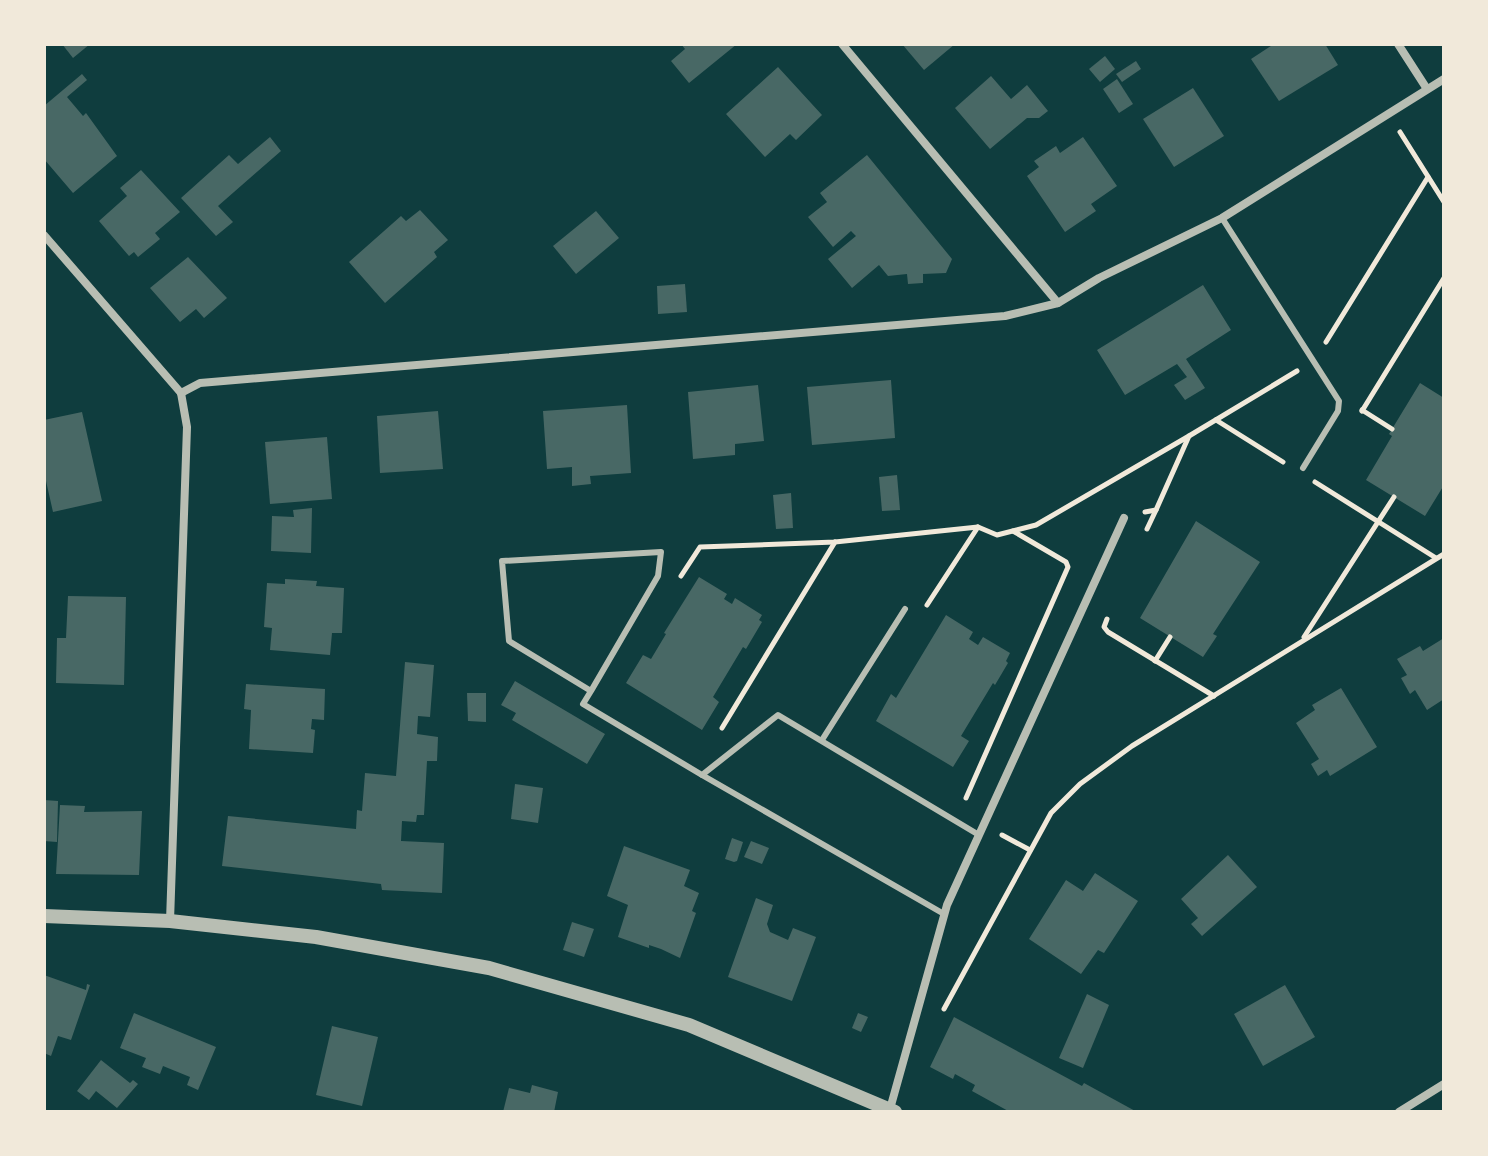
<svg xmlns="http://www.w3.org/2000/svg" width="1488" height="1156" viewBox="0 0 1488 1156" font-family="'Noto Sans',sans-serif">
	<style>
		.building { fill: #486865 }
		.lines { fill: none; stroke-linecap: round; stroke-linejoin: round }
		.path { stroke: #f1e9da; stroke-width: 5 }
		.service { stroke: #b8beb3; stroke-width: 6 }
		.minor { stroke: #b8beb3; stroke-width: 8 }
		.tertiary { stroke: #b8beb3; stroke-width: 14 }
	</style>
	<rect width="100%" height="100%" fill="#0f3d3e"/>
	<g class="building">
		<path d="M62 44H90L73 58Z"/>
		<path d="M681 44H737L689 83 671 61 685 49Z"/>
		<path d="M902 44H955L924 70Z"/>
		<path d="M1274 44H1325L1338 65 1279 101 1251 59Z"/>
		<path d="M1105 56 1115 69 1100 82 1089 69Z"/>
		<path d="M1136 61 1141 69 1122 82 1116 74Z"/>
		<path d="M778 67 822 115 796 140 790 134 765 157 726 114Z"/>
		<path d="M82 74 87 80 67 97 83 116 86 113 117 156 73 193 44 159V106Z"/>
		<path d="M991 76 1011 99 1027 85 1048 111 1039 118H1027L990 149 955 108Z"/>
		<path d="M1117 79 1133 104 1119 113 1103 89Z"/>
		<path d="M1193 88 1224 136 1174 167 1143 119Z"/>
		<path d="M270 137 281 151 218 206 233 222 216 236 181 198 229 155 238 164Z"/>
		<path d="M1083 137 1117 186 1091 204 1096 211 1065 232 1027 176 1039 167 1034 161 1056 146 1060 153Z"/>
		<path d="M867 155 952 259 946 273 923 274V283L908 284 907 274 888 276 879 265 852 288 828 259 856 236 851 231 833 247 808 217 827 202 820 193Z"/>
		<path d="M141 170 180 212 155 233 160 239 138 257 134 252 129 256 99 221 127 196 120 188Z"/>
		<path d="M420 210 448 240 434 252 437 257 385 303 349 262 401 216 406 221Z"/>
		<path d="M596 211 619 238 576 274 553 246Z"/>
		<path d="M188 257 227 298 204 318 196 309 180 322 150 288Z"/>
		<path d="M685 284 687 312 658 314 657 286Z"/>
		<path d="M1203 285 1231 330 1186 359 1205 388 1185 400 1174 385 1187 377 1177 364 1125 395 1097 350Z"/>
		<path d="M891 380 895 438 812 445 807 387Z"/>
		<path d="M1420 383 1444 398V485L1425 516 1366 480 1392 436 1389 434Z"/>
		<path d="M758 385 764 441 735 444V455L693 459 688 392Z"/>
		<path d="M627 405 631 473 590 476 591 484 572 486V467L547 469 543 411Z"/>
		<path d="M438 411 443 469 380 473 377 416Z"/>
		<path d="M82 412 102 501 53 512 46 481 44 482V420Z"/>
		<path d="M327 437 332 499 270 504 265 442Z"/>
		<path d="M897 475 900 510 882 511 879 477Z"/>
		<path d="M791 493 793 528 776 529 773 495Z"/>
		<path d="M312 508 311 553 271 551 272 516 294 517 293 510Z"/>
		<path d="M1196 521 1260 562 1213 634 1217 636 1203 657 1140 618Z"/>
		<path d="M699 577 727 594 724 599 732 604 735 598 762 615 759 620 762 622 746 649 743 647 713 697 719 702 702 730 626 683 643 655 651 659 666 634 664 633Z"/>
		<path d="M285 579 317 581 316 586 344 588 342 633H332L330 655 270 650 272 628 264 627 267 583 285 584Z"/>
		<path d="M68 596 126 597 124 685 56 683 57 638H66Z"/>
		<path d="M946 615 973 632 969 639 978 645 983 637 1010 653 1006 661 1008 663 995 685 993 683 961 736 969 741 953 767 876 721 891 694 896 698Z"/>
		<path d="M1444 638V699L1427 710 1415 690 1410 694 1401 678 1407 675 1397 659 1420 646 1423 651Z"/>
		<path d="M405 662 434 665 430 717 418 716 417 734 438 737 437 761H427L424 815H417L416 822 402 821 401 841 444 843 442 893 382 890 381 884 222 866 228 816 356 829 357 810 362 811 365 773 396 776Z"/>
		<path d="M515 681 605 734 587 764 512 720 516 713 501 705Z"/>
		<path d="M246 684 325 689 324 720 312 719 311 729 315 730 313 753 249 749 251 710 244 709Z"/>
		<path d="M1341 688 1377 747 1330 776 1327 770 1318 776 1311 764 1319 759 1296 723 1315 710 1312 705Z"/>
		<path d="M467 693H486V722L468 721Z"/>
		<path d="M515 784 543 788 538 823 511 819Z"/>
		<path d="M44 800 58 801 57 842 44 841Z"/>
		<path d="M60 805 85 806 84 812 142 811 139 875 56 874Z"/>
		<path d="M732 838 743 842 737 861 734 862 725 859Z"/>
		<path d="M751 841 769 848 762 864 744 857Z"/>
		<path d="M624 846 690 870 684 886 699 893 692 911 696 913 680 958 661 949 649 945V948L618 937 628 905 607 896Z"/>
		<path d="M1228 855 1257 887 1202 936 1191 924 1198 918 1181 899Z"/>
		<path d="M1095 873 1138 901 1104 953 1098 950 1081 974 1029 939 1066 880 1083 891Z"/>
		<path d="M756 898 773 905 767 924 770 932 788 940 793 928 816 937 792 1001 728 977Z"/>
		<path d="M572 922 594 929 584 957 563 950Z"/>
		<path d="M44 975 86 990 87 984 90 985 71 1040 58 1036 51 1056 44 1053Z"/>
		<path d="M1285 985 1315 1037 1263 1066 1234 1014Z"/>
		<path d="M1087 994 1109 1005 1083 1068 1059 1058Z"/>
		<path d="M134 1013 216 1047 198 1090 187 1085 190 1077 163 1066 160 1074 142 1067 146 1058 120 1048Z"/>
		<path d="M858 1013 868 1017 861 1032 852 1028Z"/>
		<path d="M954 1017 1082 1086 1084 1083 1137 1112H1010L972 1091 975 1085 955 1074 953 1079 930 1067Z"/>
		<path d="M332 1026 378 1037 362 1106 316 1095Z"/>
		<path d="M101 1060 130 1083 133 1080 138 1084 117 1108 96 1091 89 1100 77 1091Z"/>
		<path d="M532 1085 558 1092 554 1112H503L509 1088 530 1093Z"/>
	</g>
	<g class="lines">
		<g class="path">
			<path d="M1400 132 1444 202"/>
			<path d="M1326 342 1428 177"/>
			<path d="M1362 410 1392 429"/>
			<path d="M1362 411 1444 278"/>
			<path d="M1216 420 1283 462"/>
			<path d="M1315 482 1436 558"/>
			<path d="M1145 512 1156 510 1189 436 1297 371"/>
			<path d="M1147 529 1156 510"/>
			<path d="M681 576 700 547 835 542 978 527 997 535 1036 525 1189 436"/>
			<path d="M927 605 978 527"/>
			<path d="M1107 619 1104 627 1108 632 1214 696"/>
			<path d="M1304 637 1394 497"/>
			<path d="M1155 661 1170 637"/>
			<path d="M722 728 835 542"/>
			<path d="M966 798 1068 567 1066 562 1013 531"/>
			<path d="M1002 835 1030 850"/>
			<path d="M944 1009 1051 813 1080 784 1132 746 1444 554"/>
		</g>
		<g class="service">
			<path d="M1222 218 1339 401 1338 411 1303 468"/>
			<path d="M591 691 509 641 502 561 661 552 658 576 591 691 583 704 702 775 778 715 979 835"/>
			<path d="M822 740 905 609"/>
			<path d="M702 775 944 914"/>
		</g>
		<g class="minor">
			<path d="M842 44 1058 303"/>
			<path d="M1398 44 1427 89"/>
			<path d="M44 235 181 393"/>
			<path d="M181 393 200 383 1005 316 1058 303 1099 278 1222 218 1444 79"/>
			<path d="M170 921 187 427 181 393"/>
			<path d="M890 1109 947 905 1124 518"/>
			<path d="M1399 1112 1444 1084"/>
		</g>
		<path class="tertiary" d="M44 916 170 921 316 937 489 968 689 1025 895 1112"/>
	</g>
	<rect width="1488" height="1156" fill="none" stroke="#f1e9da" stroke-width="92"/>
</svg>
